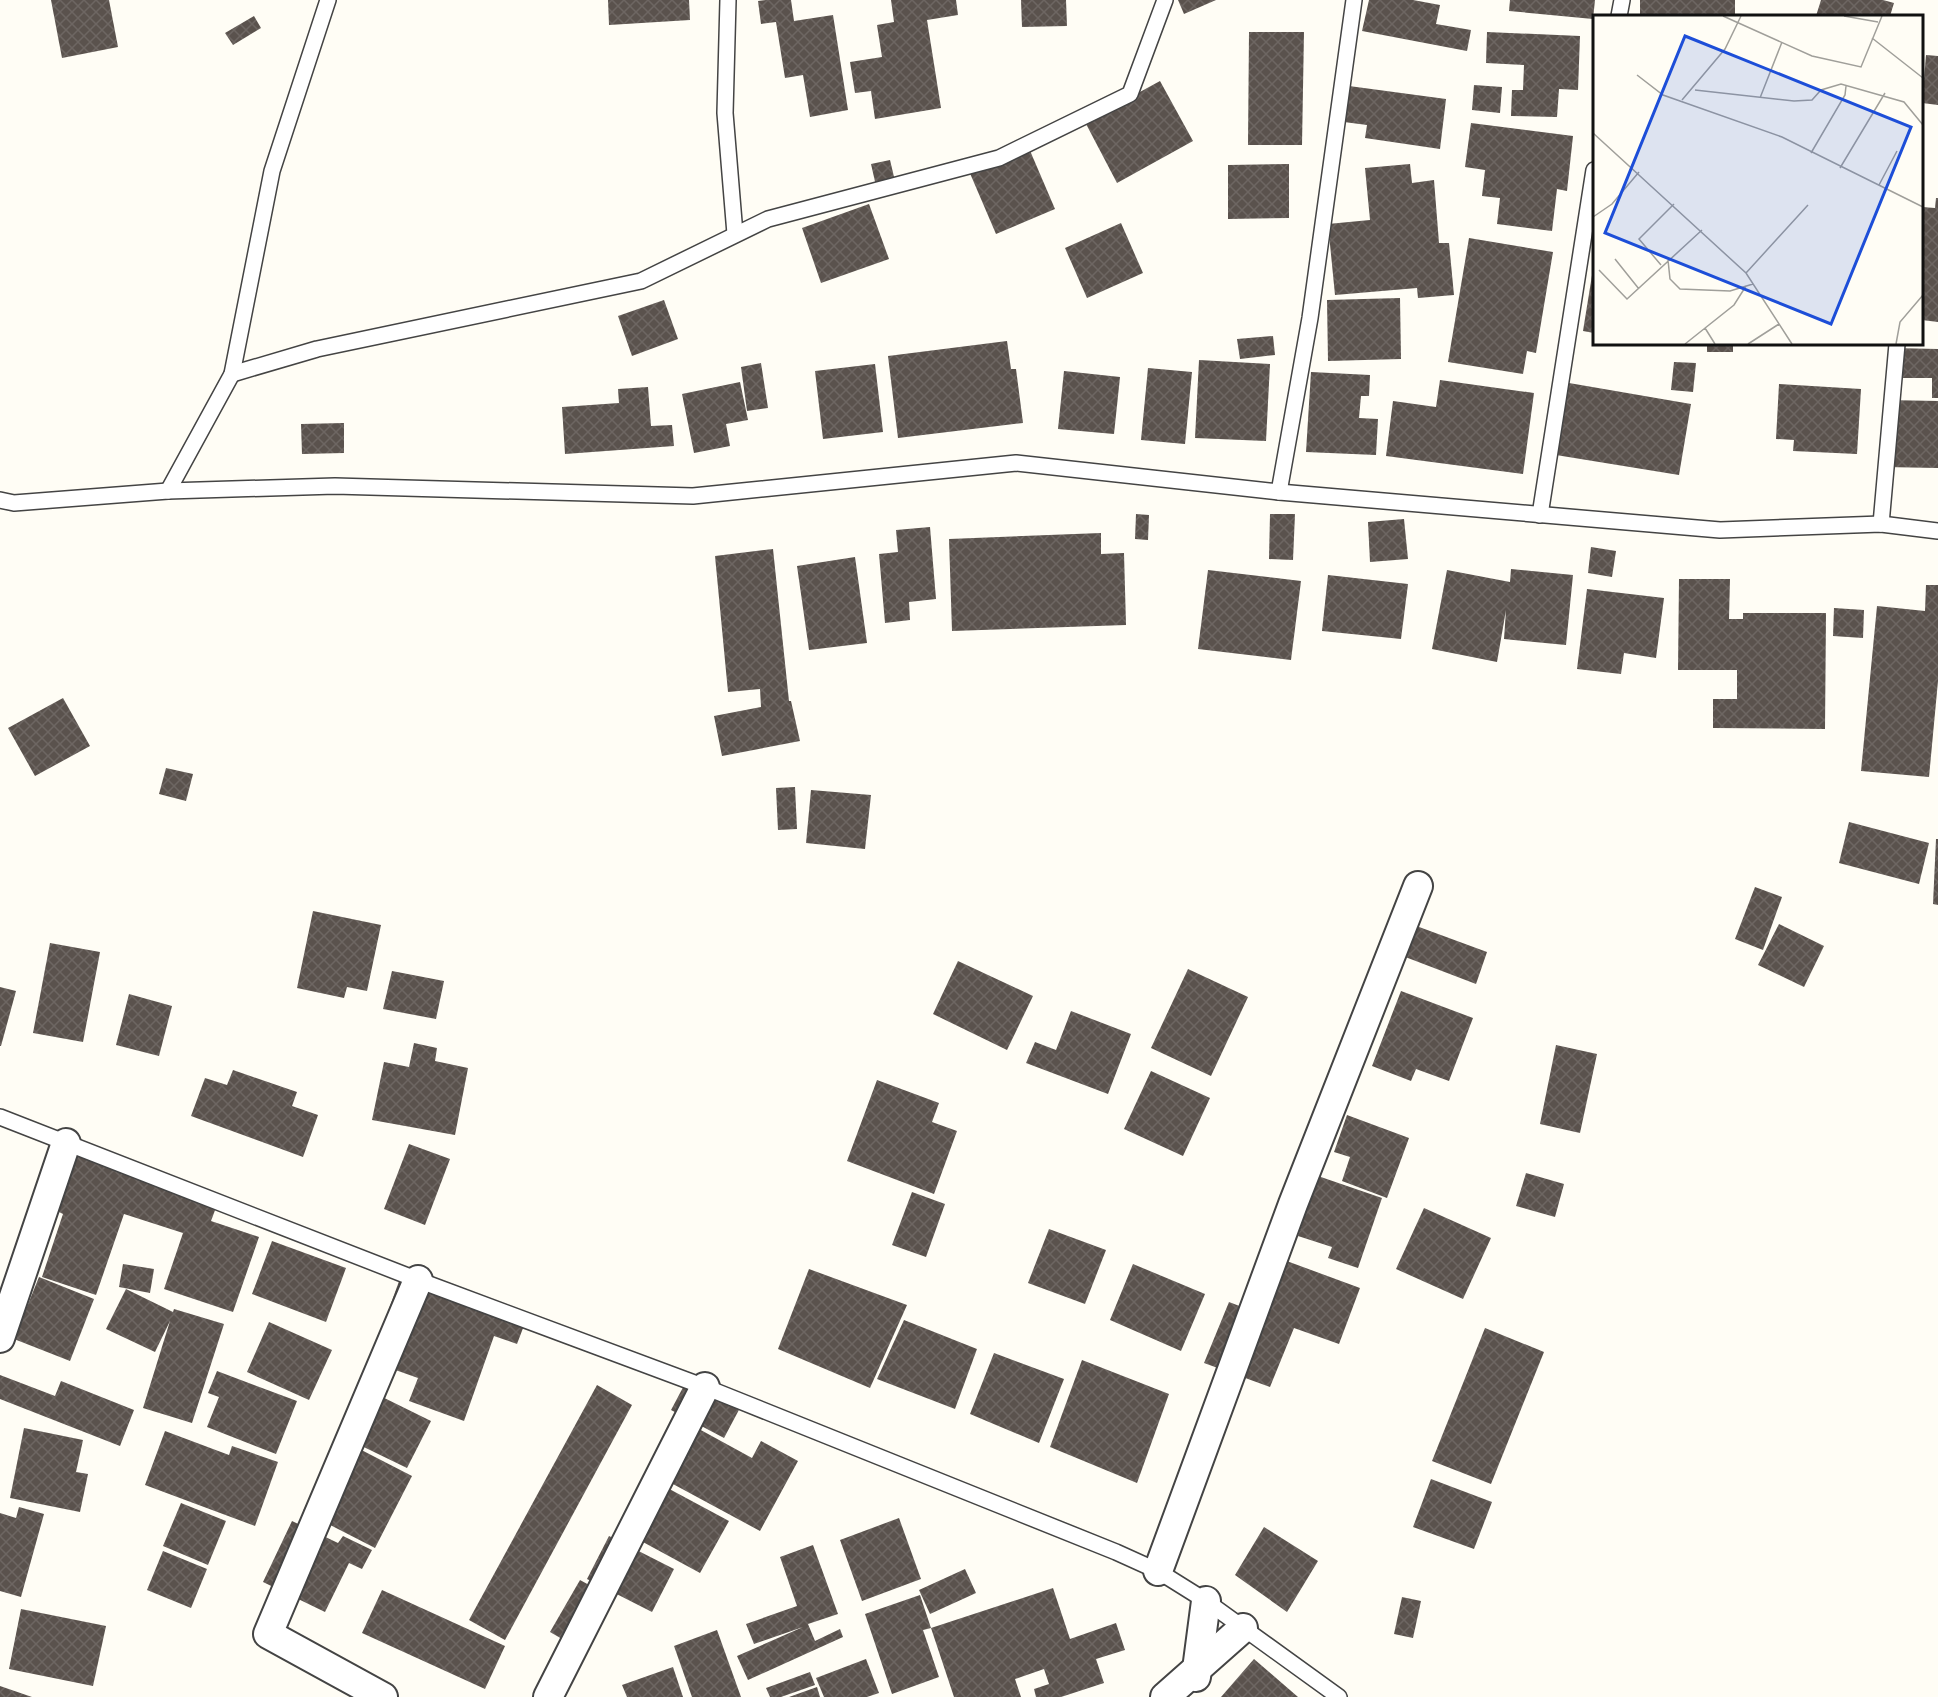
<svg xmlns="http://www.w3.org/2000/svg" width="1938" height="1697" viewBox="0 0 1938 1697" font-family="'Roboto Serif',serif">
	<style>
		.building { fill: url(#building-cross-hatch) }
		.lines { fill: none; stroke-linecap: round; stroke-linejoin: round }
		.lane-casing { stroke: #444; stroke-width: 18 }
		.street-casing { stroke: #444; stroke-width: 32 }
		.lane { stroke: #fff; stroke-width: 15 }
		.street { stroke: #fff; stroke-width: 28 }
		.inset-road { fill: none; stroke: #a09f9a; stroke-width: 1.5 }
		.view { fill: #1d4ed8; fill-opacity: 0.15; stroke: #1d4ed8; stroke-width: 3 }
		.inset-edge { fill: none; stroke: #111; stroke-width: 3 }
	</style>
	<defs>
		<pattern id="building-cross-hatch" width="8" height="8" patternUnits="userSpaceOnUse" patternTransform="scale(1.5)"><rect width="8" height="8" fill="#5a524d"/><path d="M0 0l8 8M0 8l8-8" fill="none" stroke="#6d6662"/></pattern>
	</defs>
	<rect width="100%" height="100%" fill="#fffdf5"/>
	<g class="building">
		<path d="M51 0H109L118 47 62 58Z"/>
		<path d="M608 0H689L690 20 609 25Z"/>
		<path d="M766 0H791L794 21 833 15 848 110 810 117 803 75 785 78 776 22 761 24 758 1Z"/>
		<path d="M891 0H956L958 15 927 20 941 108 875 119 871 91 855 93 850 62 882 57 877 25 894 22Z"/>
		<path d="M1021 0H1066L1067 26 1022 27Z"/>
		<path d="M1178 0H1216L1184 14Z"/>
		<path d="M1369 0H1413L1440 5 1436 24 1471 30 1467 51 1362 31Z"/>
		<path d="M1510 0H1595L1593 19 1509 11Z"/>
		<rect x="1640" y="0" width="95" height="16"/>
		<path d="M1821 0H1883L1894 3 1890 16H1816Z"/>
		<path d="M254 16 261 28 233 45 225 33Z"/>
		<path d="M1249 32H1304L1302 145H1248Z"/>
		<path d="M1487 32 1580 36 1578 90 1559 89 1557 117 1511 116 1512 90H1523L1524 65 1486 63Z"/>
		<path d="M1926 55 1938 56V105L1922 103Z"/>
		<path d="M1160 81 1193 141 1117 183 1085 122Z"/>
		<path d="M1474 85 1502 87 1500 113 1472 110Z"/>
		<path d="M1349 86 1446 99 1440 149 1365 138 1367 125 1344 122Z"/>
		<path d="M1471 123 1573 136 1567 191 1557 189 1552 231 1497 224 1500 198 1482 196 1485 170 1465 167Z"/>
		<path d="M1028 146 1055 209 996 234 969 171Z"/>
		<path d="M890 160 895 181 876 186 871 164Z"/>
		<path d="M1289 164V218L1228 219V165Z"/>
		<path d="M1410 164 1412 183 1434 180 1439 243H1449L1454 295 1418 298 1417 288 1335 295 1328 224 1370 220 1365 168Z"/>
		<path d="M1936 198H1938V322L1922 320V207L1935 208Z"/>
		<path d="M869 204 889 259 821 283 802 228Z"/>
		<path d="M1121 223 1143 273 1087 298 1065 248Z"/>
		<path d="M1469 238 1553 252 1536 353 1527 351 1523 374 1448 362Z"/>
		<path d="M1593 269H1594V333L1583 331Z"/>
		<path d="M1400 298 1401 359 1328 361 1327 300Z"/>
		<path d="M664 300 678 339 632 356 618 316Z"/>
		<path d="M1273 336 1275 355 1240 359 1237 339Z"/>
		<path d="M1007 341 1011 369H1016L1023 423 898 438 888 356Z"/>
		<rect x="1707" y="344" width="26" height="8"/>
		<path d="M1893 348 1938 349V398H1932V378H1892Z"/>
		<path d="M1199 360 1270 364 1266 441 1195 438Z"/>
		<path d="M1674 362 1696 363 1693 392 1671 390Z"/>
		<path d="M761 363 768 408 747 411 741 367Z"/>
		<path d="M875 364 883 432 823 439 815 371Z"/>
		<path d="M1148 368 1192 372 1185 444 1141 440Z"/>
		<path d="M1064 371 1120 377 1114 434 1058 429Z"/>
		<path d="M1311 372 1370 375 1369 396H1361L1359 418 1378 419 1376 455 1306 452Z"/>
		<path d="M1440 380 1534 393 1523 474 1386 456 1393 401 1436 407Z"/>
		<path d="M740 382 748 420 726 424 730 446 694 453 682 394Z"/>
		<path d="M1569 383 1691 404 1679 475 1556 455Z"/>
		<path d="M1779 384 1861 389 1857 454 1793 451 1794 440 1776 439Z"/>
		<path d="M648 387 651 426 672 425 674 446 565 454 562 407 619 403 618 389Z"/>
		<path d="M1886 400 1938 401V468L1884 467Z"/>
		<path d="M344 423V453L302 454 301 424Z"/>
		<path d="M1136 514 1149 515 1148 540 1135 539Z"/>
		<path d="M1270 514H1295L1293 560 1269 559Z"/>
		<path d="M1404 519 1408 559 1370 562 1368 522Z"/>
		<path d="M930 527 936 599 909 602 910 620 885 623 879 554 898 552 896 530Z"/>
		<path d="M1101 533V554L1124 553 1126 625 952 631 949 539Z"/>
		<path d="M1591 547 1616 551 1612 577 1588 573Z"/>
		<path d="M773 549 789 701H791L800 741 722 756 714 716 761 707 760 689 728 692 715 556Z"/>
		<path d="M855 557 867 643 809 650 797 566Z"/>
		<path d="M1511 569 1573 575 1566 645 1504 639 1506 610 1497 662 1432 649 1447 570 1510 582Z"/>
		<path d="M1208 570 1301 581 1291 660 1198 649Z"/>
		<path d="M1328 575 1408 584 1401 639 1322 631Z"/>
		<path d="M1679 579H1730L1729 619H1743V613H1826L1825 729 1713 728V699H1737V670H1678Z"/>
		<path d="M1926 585H1938V681L1929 777 1861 771 1877 606 1925 611Z"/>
		<path d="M1587 589 1664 598 1656 658 1624 653 1621 674 1577 669Z"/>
		<path d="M1834 608 1864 610 1863 638 1833 636Z"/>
		<path d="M63 698 90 746 35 776 8 728Z"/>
		<path d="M166 768 193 774 186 801 159 794Z"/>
		<path d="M795 787 797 829 778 830 776 788Z"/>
		<path d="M811 790 871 795 865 849 806 843Z"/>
		<path d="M1849 822 1929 843 1919 884 1839 863Z"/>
		<path d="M1936 839H1938V905L1933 904Z"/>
		<path d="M1755 887 1782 897 1763 950 1735 939Z"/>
		<path d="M313 911 381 925 367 991 347 987 344 998 297 988Z"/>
		<path d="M1411 924 1487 952 1476 984 1400 955Z"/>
		<path d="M1779 924 1824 946 1804 987 1758 965Z"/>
		<path d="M50 943 100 952 83 1042 33 1033Z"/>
		<path d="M958 961 1033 996 1007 1050 933 1014Z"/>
		<path d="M1188 969 1248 997 1211 1076 1151 1048Z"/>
		<path d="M392 971 444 981 436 1019 383 1009Z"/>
		<path d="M0 987 16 991 1 1046H0Z"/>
		<path d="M1401 991 1473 1018 1449 1081 1416 1069 1411 1081 1372 1066Z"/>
		<path d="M129 994 172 1006 159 1056 116 1045Z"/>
		<path d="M1071 1011 1131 1034 1108 1094 1026 1063 1035 1042 1056 1050Z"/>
		<path d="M414 1043 437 1048 435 1061 468 1068 455 1135 372 1120 384 1062 409 1067Z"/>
		<path d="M1556 1045 1597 1054 1580 1133 1540 1124Z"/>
		<path d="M233 1070 297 1092 292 1106 318 1115 303 1157 191 1116 205 1078 227 1085Z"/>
		<path d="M1151 1071 1210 1098 1183 1156 1124 1129Z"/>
		<path d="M877 1080 939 1103 932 1122 957 1131 934 1194 847 1161Z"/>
		<path d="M1347 1115 1409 1138 1387 1198 1342 1181 1350 1157 1334 1152Z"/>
		<path d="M409 1144 450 1159 425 1225 384 1209Z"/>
		<path d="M77 1149 220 1197 211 1221 259 1237 233 1312 164 1289 183 1233 124 1214 96 1295 42 1277 63 1214 57 1211Z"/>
		<path d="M1526 1173 1564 1184 1555 1217 1516 1206Z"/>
		<path d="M1318 1176 1382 1198 1358 1268 1328 1258 1332 1247 1298 1236Z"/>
		<path d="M912 1192 945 1204 926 1257 892 1245Z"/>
		<path d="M1424 1208 1491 1238 1463 1299 1396 1269Z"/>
		<path d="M1049 1229 1106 1250 1085 1304 1028 1283Z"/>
		<path d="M272 1241 346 1268 326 1322 252 1294Z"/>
		<path d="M1284 1260 1360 1288 1339 1344 1294 1328 1270 1387 1204 1363 1229 1302 1263 1315Z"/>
		<path d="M123 1264 154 1269 150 1293 119 1287Z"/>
		<path d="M1133 1264 1205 1294 1181 1351 1110 1320Z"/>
		<path d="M809 1269 907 1305 870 1388 778 1349Z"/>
		<path d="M402 1273 528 1315 517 1344 494 1336 464 1421 409 1401 418 1378 370 1361Z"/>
		<path d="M39 1277 94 1299 70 1361 14 1339Z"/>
		<path d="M126 1289 173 1312 174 1309 224 1324 192 1423 143 1408 170 1321 155 1352 106 1329Z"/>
		<path d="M904 1320 977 1349 955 1409 877 1379Z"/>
		<path d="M269 1322 332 1350 309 1400 247 1372Z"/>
		<path d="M1485 1328 1544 1352 1491 1484 1432 1461Z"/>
		<path d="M994 1353 1064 1379 1039 1443 970 1414Z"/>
		<path d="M1082 1360 1169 1394 1137 1483 1050 1447Z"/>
		<path d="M217 1371 297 1401 276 1454 207 1427 219 1397 208 1393Z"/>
		<path d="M0 1375 55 1396 61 1381 134 1410 120 1446 0 1399Z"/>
		<path d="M688 1378 741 1406 724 1438 671 1410Z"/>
		<path d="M597 1385 632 1405 505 1640 469 1620Z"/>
		<path d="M362 1387 431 1421 407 1468 339 1435Z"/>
		<path d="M677 1417 752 1458 761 1441 798 1461 760 1531 647 1470Z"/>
		<path d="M24 1428 83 1440 76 1472 88 1474 80 1512 10 1498Z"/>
		<path d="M165 1431 229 1455 232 1446 278 1462 255 1526 145 1485Z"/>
		<path d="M340 1439 412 1476 375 1548 303 1511Z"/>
		<path d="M647 1477 729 1521 700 1573 619 1529Z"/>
		<path d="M1431 1479 1492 1502 1474 1549 1413 1527Z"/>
		<path d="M181 1503 226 1521 208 1565 163 1546Z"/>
		<path d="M19 1507 44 1514 21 1597 0 1591V1513L16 1518Z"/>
		<path d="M899 1518 921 1579 862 1601 840 1540Z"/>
		<path d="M292 1521 338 1543 343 1536 372 1550 362 1569 349 1563 325 1612 263 1582Z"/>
		<path d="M1264 1527 1318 1561 1287 1612 1235 1575Z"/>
		<path d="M609 1536 674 1569 652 1612 587 1579Z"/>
		<path d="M813 1545 838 1614 808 1624 815 1641 840 1629 843 1637 748 1680 737 1656 803 1627 754 1644 746 1624 797 1606 780 1557Z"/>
		<path d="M163 1551 207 1569 191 1608 147 1590Z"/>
		<path d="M965 1569 976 1593 930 1614 919 1590Z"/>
		<path d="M580 1580 611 1597 581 1650 550 1632Z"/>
		<path d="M1053 1588 1070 1639 1116 1623 1125 1650 1096 1659 1104 1683 1061 1697H1036L1034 1689 1049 1684 1044 1669 1015 1679 1021 1697H954L931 1628Z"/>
		<path d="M382 1590 505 1646 485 1689 362 1633Z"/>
		<path d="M920 1595 931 1628 923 1630 939 1677 892 1694 865 1614Z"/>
		<path d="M1402 1597 1421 1601 1413 1638 1394 1634Z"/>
		<path d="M21 1609 106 1626 93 1686 9 1669Z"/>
		<path d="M717 1630 741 1697H692L674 1646Z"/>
		<path d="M866 1659 879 1693 867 1697H824L816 1678Z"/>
		<path d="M1254 1659 1298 1697H1221Z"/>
		<path d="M673 1667 683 1697H627L622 1685Z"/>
		<path d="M810 1672 815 1685 781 1697H770L766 1688Z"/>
		<path d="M0 1686 32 1697H0Z"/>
		<path d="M817 1687 820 1697H789Z"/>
	</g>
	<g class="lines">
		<defs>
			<g id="lane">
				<path d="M728 0 725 113 735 234"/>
				<path d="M1619 16 1622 0"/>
				<path d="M232 374 317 349 641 281 768 219 999 158 1130 94 1165 0"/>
				<path d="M168 491 232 374 272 171 328 0"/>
				<path d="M1279 492 1310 318 1354 0"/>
				<path d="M0 500 14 503 168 491 335 486 693 496 1016 463 1279 492 1720 530 1881 524 1938 531"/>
				<path d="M1540 515 1594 170"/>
				<path d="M1881 524 1897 344"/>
				<path d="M0 1117 418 1280 705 1387 1116 1552 1158 1571 1206 1601 1339 1697"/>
			</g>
			<g id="street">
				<path d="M0 1338 66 1143"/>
				<path d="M1158 1571 1293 1204 1418 886"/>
				<path d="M1196 1677 1206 1601"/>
				<path d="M383 1697 268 1634 418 1280"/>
				<path d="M548 1697 705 1387"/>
				<path d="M1165 1697 1243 1628"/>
			</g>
		</defs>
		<use href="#lane" class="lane-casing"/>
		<use href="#street" class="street-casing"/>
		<use href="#lane" class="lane"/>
		<use href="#street" class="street"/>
	</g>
	<g transform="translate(1593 15)">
		<rect width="330" height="330" fill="#fffdf5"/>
		<path class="inset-road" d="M130 1 219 41 268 52 289 1M251 1 285 7M279 23 330 63M44 60 70 80 189 122 330 192M102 75 201 86 219 85 228 75 248 69 311 87 330 110M167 83 189 27M89 85 132 34 148 1M0 118 153 258 199 329M218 138 252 80 253 71M247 153 292 78M286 170 304 136M0 202 19 189 46 157M22 244 46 274M75 245 77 264 87 274 137 276 160 269M68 250 46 224 81 189M6 255 34 284 109 215M153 258 215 190M112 313 122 329M92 329 141 290 153 271M155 329 186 309M303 329 307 307 330 280"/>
		<path class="view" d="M92 21 318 112 238 309 12 218Z"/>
		<rect width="330" height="330" class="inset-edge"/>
	</g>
</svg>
